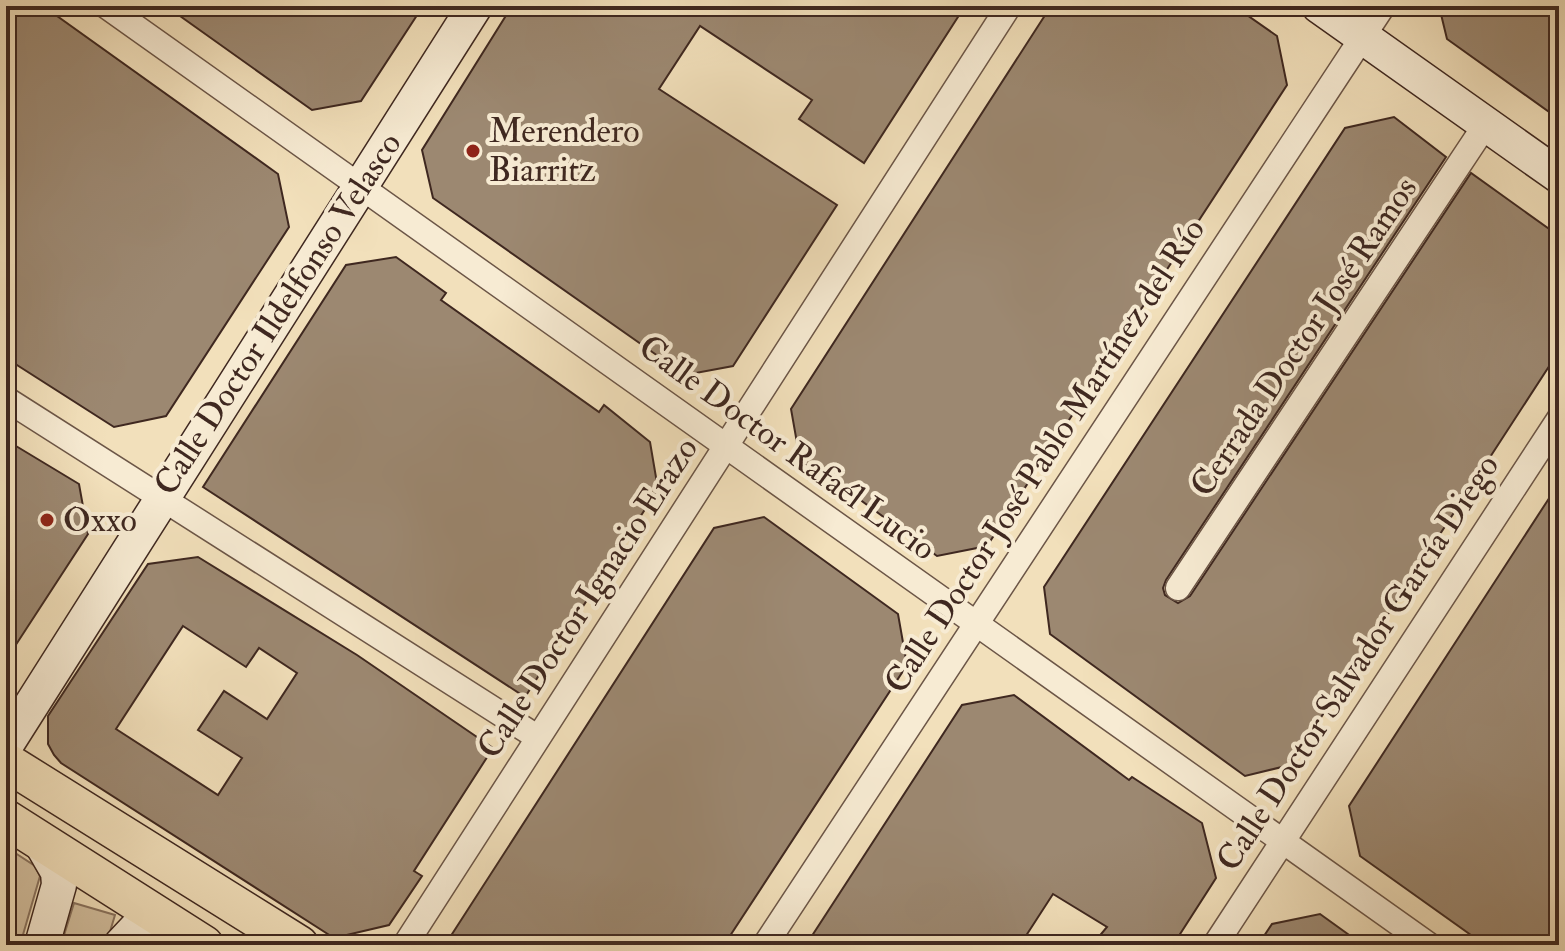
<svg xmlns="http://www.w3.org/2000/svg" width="1565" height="951" viewBox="0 0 1565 951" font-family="'IM FELL Double Pica',serif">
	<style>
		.green { fill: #d4c1a1; stroke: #8a7460; stroke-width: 2 }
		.building { fill: #9c8871; stroke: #3f2820; stroke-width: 2; fill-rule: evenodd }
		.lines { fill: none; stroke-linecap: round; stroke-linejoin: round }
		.street-casing { stroke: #6c5647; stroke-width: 27 }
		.secondary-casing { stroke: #3f2820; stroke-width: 37 }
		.primary-casing { stroke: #3f2820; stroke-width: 41 }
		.street { stroke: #f7ebd3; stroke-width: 24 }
		.secondary { stroke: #f7ebd3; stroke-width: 34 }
		.primary { stroke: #f2e0bb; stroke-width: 38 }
		.poi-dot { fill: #8f2418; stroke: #f7ebd3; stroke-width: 3 }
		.labels { text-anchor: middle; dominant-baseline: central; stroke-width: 8; stroke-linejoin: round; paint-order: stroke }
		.poi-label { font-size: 34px; fill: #3f2820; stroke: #f7ebd3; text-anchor: start }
		.street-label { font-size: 34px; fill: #3f2820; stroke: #f7ebd3 }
	</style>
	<rect width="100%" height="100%" fill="#f2e0bb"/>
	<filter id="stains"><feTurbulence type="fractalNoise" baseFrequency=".0025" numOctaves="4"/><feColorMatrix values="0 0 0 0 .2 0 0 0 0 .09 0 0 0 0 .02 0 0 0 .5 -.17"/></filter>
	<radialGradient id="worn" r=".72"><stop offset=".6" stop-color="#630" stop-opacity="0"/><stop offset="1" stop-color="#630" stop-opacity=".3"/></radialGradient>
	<g class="green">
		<path d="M6 847 35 866 40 876 20 945H6Z"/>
		<path d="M74 903 115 915 106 945H61Z"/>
	</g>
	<g class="building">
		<path d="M6 6H43L278 174 289 227 166 416 114 427 6 358Z"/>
		<path d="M166 6H423L361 101 312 110Z"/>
		<path d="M512 6H965L864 163 799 119 812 100 700 26 659 89 837 205 733 366 685 375 433 198 422 150Z"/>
		<path d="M1051 6H1234L1277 36 1287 85 987 546 937 556 818 469 816 471 800 460 791 409Z"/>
		<path d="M1439 6H1559V119L1447 39Z"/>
		<path d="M1394 117 1446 157 1166 580 1163 588 1165 595 1178 603 1190 596 1471 173 1559 236V351L1290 765 1245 776 1050 634 1044 587 1345 128Z"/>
		<path d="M396 257 446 293 441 300 599 412 604 405 650 442 658 489 525 697 203 487 346 265Z"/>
		<path d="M6 440 79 484 88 534 6 660Z"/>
		<path d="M1559 483V945H1485L1360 856 1349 806Z"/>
		<path d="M764 517 898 614 907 665 724 945H445L714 528Z"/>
		<path d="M198 557 357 655 493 748 414 871 422 876 389 925 334 938 61 763 54 755 48 744V716L148 564ZM183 626 246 667 259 648 297 673 267 719 224 691 198 730 242 758 218 795 116 729Z"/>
		<path d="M1014 695 1129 780 1132 777 1202 823 1216 878 1173 945H1092L1107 927 1053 894 1020 945H806L962 705Z"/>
		<path d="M1320 914 1363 945H1258L1272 924Z"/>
	</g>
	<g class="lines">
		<defs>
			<g id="street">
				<path d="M106 6 1429 945"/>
				<path d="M6 399 537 737"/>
				<path d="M1178 588 1486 124"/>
				<path d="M405 945 1009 6"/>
				<path d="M765 945 1383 6"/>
				<path d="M1215 945 1559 419"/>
			</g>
			<g id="secondary">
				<path d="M1319 6 1559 176"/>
				<path d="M6 745 475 6"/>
				<path d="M40 841 58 872 59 885 42 945"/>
				<path d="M121 945 152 912"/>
			</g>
			<g id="primary">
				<path d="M6 762 299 945"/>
				<path d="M6 819 204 945"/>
			</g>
		</defs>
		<use href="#street" class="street-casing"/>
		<use href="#secondary" class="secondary-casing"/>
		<use href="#primary" class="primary-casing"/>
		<use href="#street" class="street"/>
		<use href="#secondary" class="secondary"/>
		<use href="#primary" class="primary"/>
	</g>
	<g class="poi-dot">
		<circle cx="473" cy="151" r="8"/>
		<circle cx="47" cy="520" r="8"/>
	</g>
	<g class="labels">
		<g class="poi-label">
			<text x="489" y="131">Merendero<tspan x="489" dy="39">Biarritz</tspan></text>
			<text x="63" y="520">Oxxo</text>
		</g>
		<g class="street-label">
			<text transform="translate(278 314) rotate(-57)">Calle Doctor Ildelfonso Velasco</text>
			<text transform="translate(1304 337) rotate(-56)">Cerrada Doctor José Ramos</text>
			<text transform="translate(787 448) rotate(36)">Calle Doctor Rafaél Lucio</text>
			<text transform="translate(1045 456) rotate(-57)">Calle Doctor José Pablo Martínez del Río</text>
			<text transform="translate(588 598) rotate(-57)">Calle Doctor Ignacio Erazo</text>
			<text transform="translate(1358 663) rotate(-57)">Calle Doctor Salvador García Diego</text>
		</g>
	</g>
	<rect width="1565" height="951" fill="none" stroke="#f2e0bb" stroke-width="32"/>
	<rect x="8" y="8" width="1549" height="935" fill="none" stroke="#3f2820" stroke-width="4"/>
	<rect x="16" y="16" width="1533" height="919" fill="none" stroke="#3f2820" stroke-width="2"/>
	<rect width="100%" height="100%" filter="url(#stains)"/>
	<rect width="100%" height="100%" fill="url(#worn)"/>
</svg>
